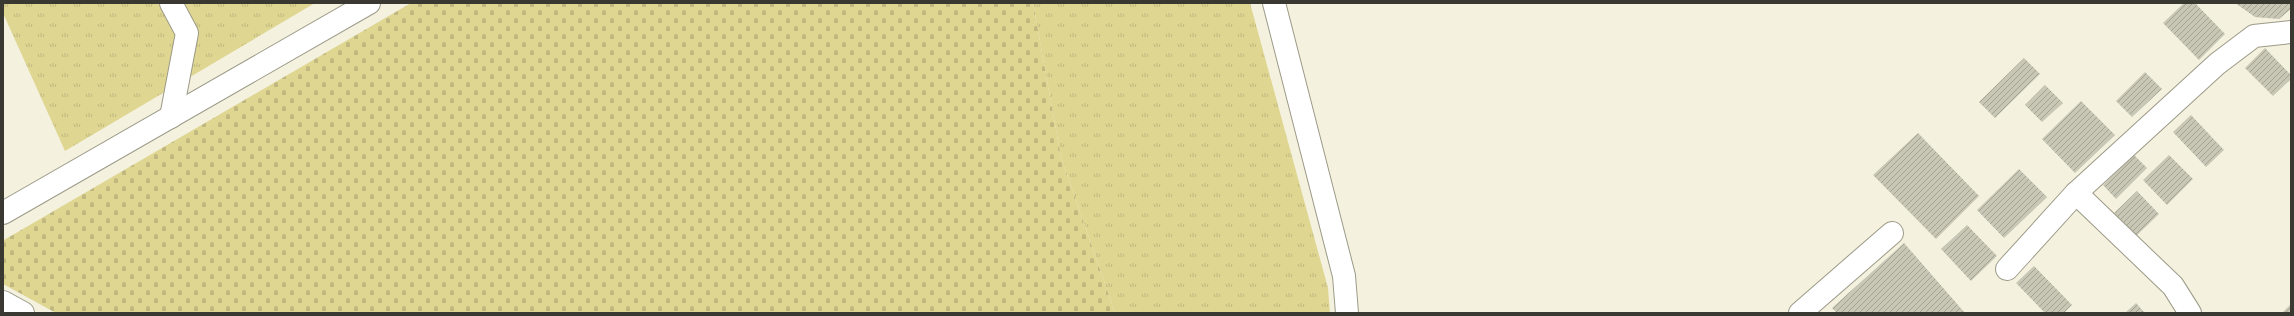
<svg xmlns="http://www.w3.org/2000/svg" width="2294" height="316" viewBox="0 0 2294 316" font-family="'Nunito Sans',sans-serif">
	<style>
		.grass { fill: url(#grass-tufts) }
		.cemetery { fill: url(#cemetery-stones) }
		.building { fill: url(#building-hatch) }
		.lines { fill: none; stroke-linecap: round; stroke-linejoin: round }
		.minor-casing { stroke: #9c9a88; stroke-width: 24 }
		.minor { stroke: #fff; stroke-width: 22 }
	</style>
	<defs>
		<pattern id="grass-tufts" width="24" height="20" patternUnits="userSpaceOnUse"><rect width="24" height="20" fill="#dfd691"/><path d="M3 7l-1-3M5 7V3M7 7l1-3M15 17l-1-3M17 17v-4M19 17l1-3" fill="none" stroke="#c0b87e"/></pattern>
		<pattern id="cemetery-stones" width="16" height="16" patternUnits="userSpaceOnUse"><rect width="16" height="16" fill="#dfd691"/><path d="M2 7V4a2 2 0 0 1 4 0v3zM10 15v-3a2 2 0 0 1 4 0v3z" fill="#c0b87e"/></pattern>
		<pattern id="building-hatch" width="6" height="6" patternUnits="userSpaceOnUse"><rect width="6" height="6" fill="#c8c6b4"/><path d="M-1 1l2-2M0 6l6-6M5 7l2-2" fill="none" stroke="#a3a293"/></pattern>
	</defs>
	<rect width="100%" height="100%" fill="#f4f1df"/>
	<g class="grass">
		<path d="M3 3H315L65 151 3 13Z"/>
		<path d="M1033 3H1250L1328 288 1330 313H1115L1061 157Z"/>
	</g>
	<path class="cemetery" d="M411 3H1033L1061 157 1115 313H56L3 284 4 240Z"/>
	<g class="building">
		<path d="M2184 3H2195L2225 34 2199 60 2163 23Z"/>
		<path d="M2235 3H2291V9L2279 19 2255 17Z"/>
		<path d="M2265 48 2291 75V79L2273 96 2245 68Z"/>
		<path d="M2024 58 2040 74 1995 118 1979 102Z"/>
		<path d="M2145 72 2162 89 2132 117 2116 101Z"/>
		<path d="M2045 85 2063 103 2042 122 2025 105Z"/>
		<path d="M2081 101 2115 135 2075 173 2042 139Z"/>
		<path d="M2191 115 2224 150 2206 167 2173 132Z"/>
		<path d="M1918 133 1979 196 1936 239 1873 175Z"/>
		<path d="M2134 155 2147 168 2116 199 2103 185Z"/>
		<path d="M2169 155 2193 179 2167 205 2143 180Z"/>
		<path d="M2019 169 2047 197 2004 238 1977 210Z"/>
		<path d="M2137 191 2159 214 2133 239 2111 216Z"/>
		<path d="M1967 225 1997 256 1971 281 1941 249Z"/>
		<path d="M1904 243 1965 313H1837L1832 308Z"/>
		<path d="M2034 266 2072 305 2064 313H2045L2016 283Z"/>
		<path d="M2136 303 2145 313H2125Z"/>
		<path d="M2291 304V313H2282Z"/>
	</g>
	<g class="lines">
		<defs>
			<g id="minor">
				<path d="M1274 3 1344 276 1347 313"/>
				<path d="M171 117 187 33 171 3"/>
				<path d="M2076 193 2173 286 2190 313"/>
				<path d="M3 213 369 3"/>
				<path d="M2007 269 2076 193 2217 64 2254 36 2291 32"/>
				<path d="M3 302 23 313"/>
				<path d="M1800 313 1892 233"/>
			</g>
		</defs>
		<use href="#minor" class="minor-casing"/>
		<use href="#minor" class="minor"/>
	</g>
	<rect width="2294" height="316" fill="none" stroke="#393831" stroke-width="8"/>
</svg>
